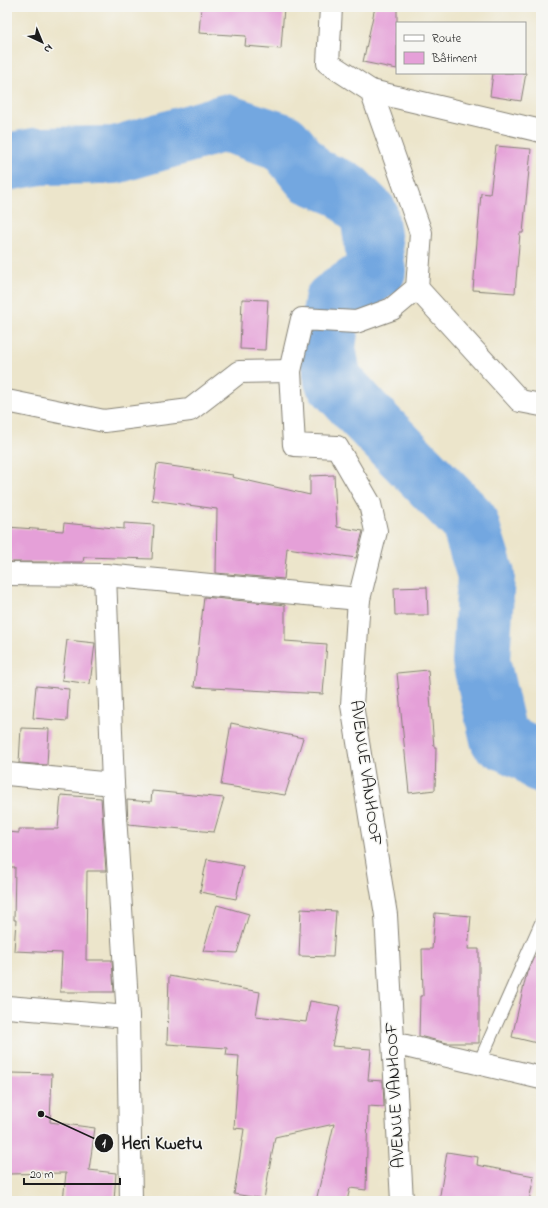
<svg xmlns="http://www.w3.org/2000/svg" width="548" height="1208" viewBox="0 0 548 1208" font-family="'Indie Flower',sans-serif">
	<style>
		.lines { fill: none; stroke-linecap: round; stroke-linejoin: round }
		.river { stroke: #73a7e0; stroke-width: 58 }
		.building { fill: #e5a0d8 }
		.service-casing { stroke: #848074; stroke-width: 14 }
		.minor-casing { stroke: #848074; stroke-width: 24 }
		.service { stroke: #fff; stroke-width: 12 }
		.minor { stroke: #fff; stroke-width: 22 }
		.labels { text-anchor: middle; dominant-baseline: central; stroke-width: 3; stroke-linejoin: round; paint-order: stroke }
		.street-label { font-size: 18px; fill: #1c1c1c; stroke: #f6f6f2 }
		.leader { fill: none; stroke: #1c1c1c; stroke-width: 1.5 }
		.callout-dot { fill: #1c1c1c; stroke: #f6f6f2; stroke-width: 1.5 }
		.mark-label { font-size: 12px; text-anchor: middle; font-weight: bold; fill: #fff }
		.callout-label { font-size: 19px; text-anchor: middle; font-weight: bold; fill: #1c1c1c; stroke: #f6f6f2; stroke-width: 3; stroke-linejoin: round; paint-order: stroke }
	</style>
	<rect width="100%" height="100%" fill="#f6f6f2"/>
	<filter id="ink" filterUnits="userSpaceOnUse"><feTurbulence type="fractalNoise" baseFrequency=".025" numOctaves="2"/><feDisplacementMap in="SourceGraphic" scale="8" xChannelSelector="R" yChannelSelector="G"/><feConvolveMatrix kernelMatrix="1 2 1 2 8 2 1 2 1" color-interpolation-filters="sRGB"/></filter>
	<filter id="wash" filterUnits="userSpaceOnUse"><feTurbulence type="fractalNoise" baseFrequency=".012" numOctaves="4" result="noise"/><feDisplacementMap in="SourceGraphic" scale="16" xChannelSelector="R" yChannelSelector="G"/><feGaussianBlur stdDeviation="0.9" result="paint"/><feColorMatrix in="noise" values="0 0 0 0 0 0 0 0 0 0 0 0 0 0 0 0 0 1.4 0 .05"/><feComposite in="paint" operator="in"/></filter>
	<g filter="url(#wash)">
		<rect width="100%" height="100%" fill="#ece5cb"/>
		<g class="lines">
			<path class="river" d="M7 162 40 156 115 155 225 123 283 142 311 176 345 190 369 214 377 271 333 301 327 348 333 380 363 413 469 521 486 575 481 661 499 739 532 755 541 764"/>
		</g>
		<g id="blocks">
			<g class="building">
				<path d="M201 7H284L281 49 245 46 246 36 199 33Z"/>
				<path d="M375 7H397V69L363 62Z"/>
				<path d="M493 73H526L521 101 490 96Z"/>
				<path d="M496 146 531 149 523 233H520L515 293 473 290 481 193 490 194Z"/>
				<path d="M242 299 268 300 265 350 240 349Z"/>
				<path d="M157 464 233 475 232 477 310 495V476L334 475 337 527 363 531 356 558 287 548 284 579 216 573 217 509 152 500Z"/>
				<path d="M64 523 124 529V523L154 525 152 559 84 557 83 562H7V527L63 531Z"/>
				<path d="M427 587 428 615H395L394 588Z"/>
				<path d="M204 597 285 605V641L327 644 323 694 194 687Z"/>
				<path d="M67 640 95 643 90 684 62 680Z"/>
				<path d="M428 670 434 747H436L435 790 409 793 397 673Z"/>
				<path d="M36 686 69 689 67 721 33 718Z"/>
				<path d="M231 723 303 738 285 795 221 785Z"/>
				<path d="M21 728 49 729 47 765 19 763Z"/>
				<path d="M152 791 224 798 214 832 128 824 127 800 151 802Z"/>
				<path d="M61 795 101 798 106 871H87L86 960H112L114 992H60L62 953 14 951 16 920H14L15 867H7V832L19 833V829H58Z"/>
				<path d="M207 859 243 866 236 899 200 892Z"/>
				<path d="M217 905 249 914 237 953 203 951Z"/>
				<path d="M301 909 336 911 333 957 299 956Z"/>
				<path d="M435 913 471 916 468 949H479V1043H447L419 1036 420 996H423L422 949H432Z"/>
				<path d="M534 957 541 958V1044L512 1037 527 972Z"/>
				<path d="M169 976 260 992 256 1016 306 1022 310 1001 340 1006 332 1046 371 1049 368 1080 383 1081 384 1107 368 1106 366 1190 350 1188 347 1201H316L334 1124 275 1137 264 1199 234 1194 244 1129 234 1128 239 1056 226 1055 227 1048 167 1044Z"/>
				<path d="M11 1073 52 1074 50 1122 95 1128 89 1170 116 1173 114 1201H63L66 1173 7 1174V1143Z"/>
				<path d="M447 1152 478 1157 477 1165 534 1176 529 1201H439Z"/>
			</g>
		</g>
	</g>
	<g filter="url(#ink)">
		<use href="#blocks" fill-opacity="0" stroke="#848074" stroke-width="1"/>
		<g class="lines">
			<defs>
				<path id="service" d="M479 1063 541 923"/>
				<g id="minor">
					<path d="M331 7 328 63 371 91 421 233 417 288 392 309 356 322 302 319 290 371 294 445 337 447 370 504 376 531 359 599 352 705 386 915 402 1201"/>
					<path d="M371 91 541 131"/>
					<path d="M417 288 520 401 541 405"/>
					<path d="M7 401 104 421 190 410 239 372 290 371"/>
					<path d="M7 574 105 575 359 599"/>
					<path d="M105 575 113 784 128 1017 131 1201"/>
					<path d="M7 774 113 784"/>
					<path d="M7 1007 128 1017"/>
					<path d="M393 1043 541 1078"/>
				</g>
			</defs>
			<use href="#service" class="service-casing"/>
			<use href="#minor" class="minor-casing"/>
			<use href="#service" class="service"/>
			<use href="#minor" class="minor"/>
		</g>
	</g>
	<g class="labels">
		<g class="street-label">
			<text transform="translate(365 773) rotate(82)">AVENUE VANHOOF</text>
			<text transform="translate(396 1095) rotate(-93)">AVENUE VANHOOF</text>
		</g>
	</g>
	<path class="leader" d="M41 1114L104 1143"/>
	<g class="callout-dot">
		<circle cx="41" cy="1114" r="4"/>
		<circle cx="104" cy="1143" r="10"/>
	</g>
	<g class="mark-label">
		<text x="104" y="1147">1</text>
	</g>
	<g class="callout-label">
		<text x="162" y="1149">Heri Kwetu</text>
	</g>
	<rect width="548" height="1208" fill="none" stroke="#f6f6f2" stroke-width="24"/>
	<rect x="396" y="22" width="130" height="52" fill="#f6f6f2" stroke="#9f9f9c"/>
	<rect x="404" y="35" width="20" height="6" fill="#ffffff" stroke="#9f9f9c"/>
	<text x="432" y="42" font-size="12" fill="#1c1c1c">Route</text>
	<rect x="404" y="52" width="20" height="12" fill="#e5a0d8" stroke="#9f9f9c"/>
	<text x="432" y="62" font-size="12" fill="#1c1c1c">Bâtiment</text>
	<g transform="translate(42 42) rotate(136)" stroke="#f6f6f2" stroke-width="3" paint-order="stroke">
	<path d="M0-3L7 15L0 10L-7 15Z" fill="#1c1c1c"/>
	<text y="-6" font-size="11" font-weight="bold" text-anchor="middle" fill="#1c1c1c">N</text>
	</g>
	<path d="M24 1178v6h96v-6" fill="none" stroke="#1c1c1c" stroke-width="2"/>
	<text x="30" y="1178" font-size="12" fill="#1c1c1c" stroke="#f6f6f2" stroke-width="3" paint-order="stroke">20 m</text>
</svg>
